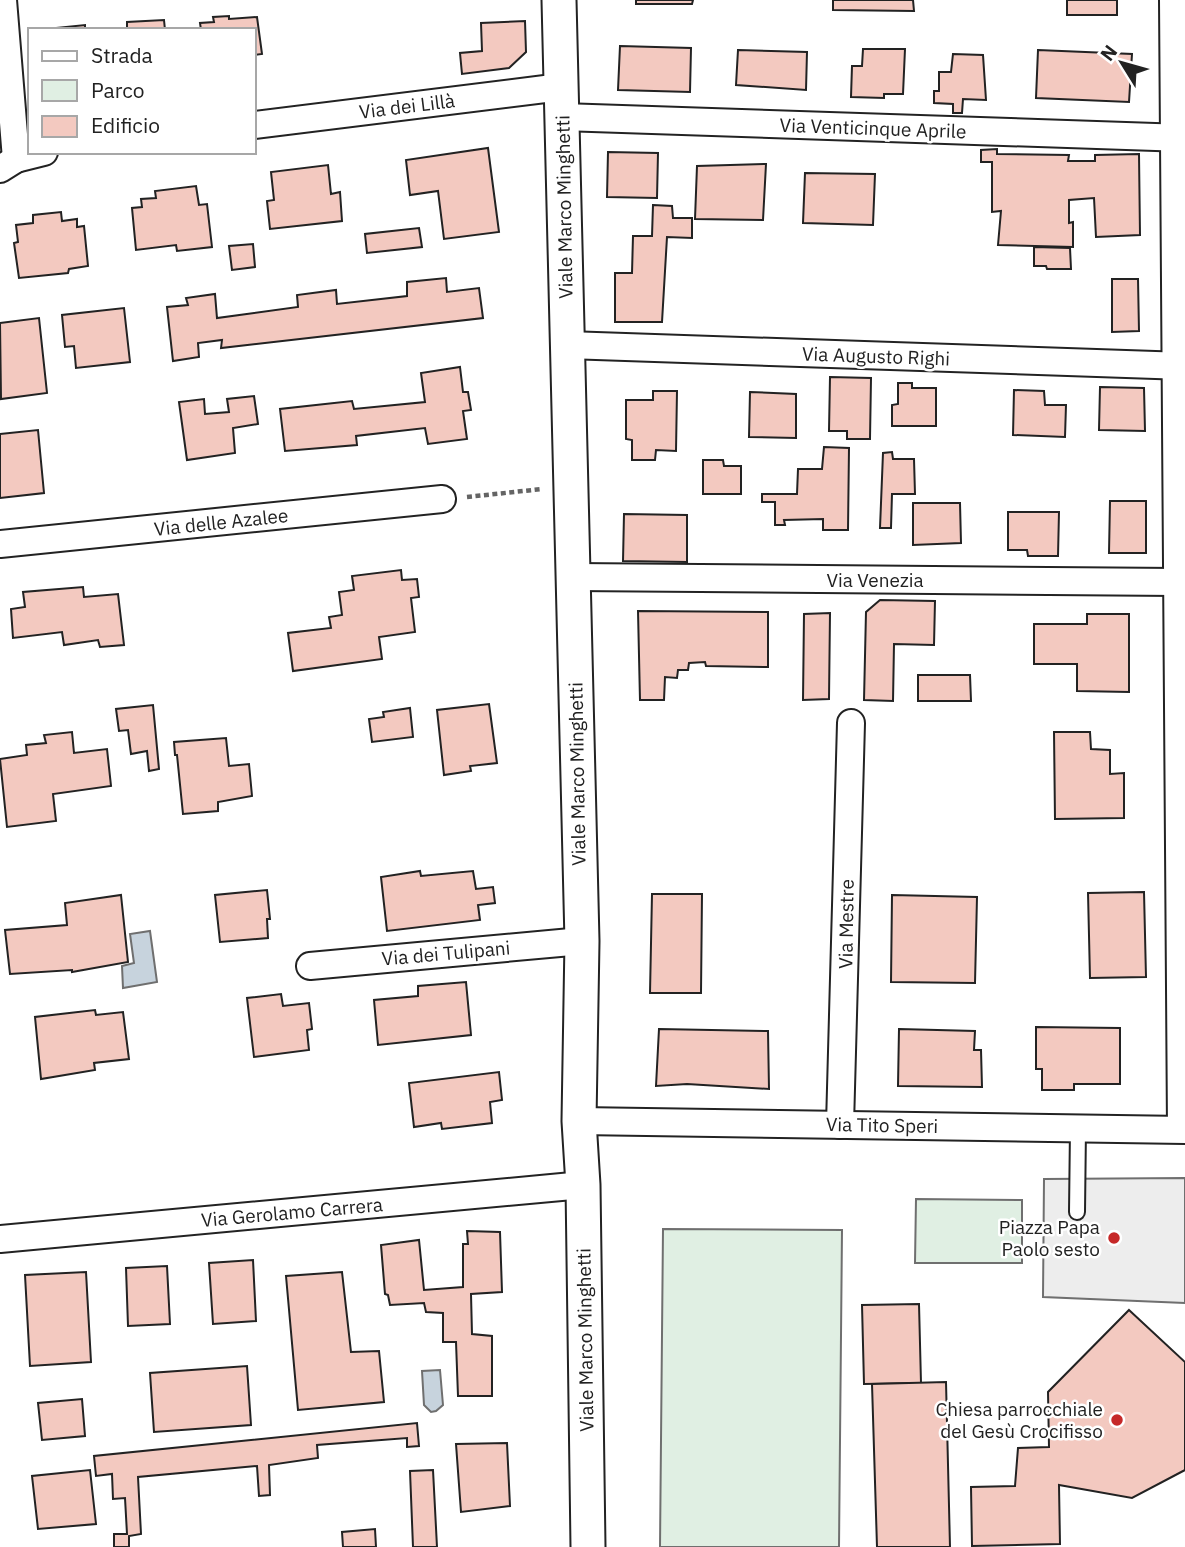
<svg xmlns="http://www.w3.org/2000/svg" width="1185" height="1547" viewBox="0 0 1185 1547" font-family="'IBM Plex Sans',sans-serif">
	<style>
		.green { fill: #e0efe3; stroke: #6f6f6f; stroke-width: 2 }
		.parking { fill: #ededed; stroke: #6f6f6f; stroke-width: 2 }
		.water { fill: #c7d3dd; stroke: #6f6f6f; stroke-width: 2 }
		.building { fill: #f3c9c0; stroke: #222; stroke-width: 2 }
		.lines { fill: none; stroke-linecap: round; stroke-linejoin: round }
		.service-casing { stroke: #222; stroke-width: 18 }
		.minor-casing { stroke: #222; stroke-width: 30 }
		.tertiary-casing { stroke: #222; stroke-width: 37 }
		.path { stroke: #646464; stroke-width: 4.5; stroke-dasharray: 5 3.5; stroke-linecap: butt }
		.service { stroke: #fff; stroke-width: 14 }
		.minor { stroke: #fff; stroke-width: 26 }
		.tertiary { stroke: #fff; stroke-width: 33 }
		.poi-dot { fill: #c62828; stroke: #fff; stroke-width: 2.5 }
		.labels { text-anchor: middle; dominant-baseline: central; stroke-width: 5; stroke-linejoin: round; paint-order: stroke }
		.street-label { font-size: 19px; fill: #222; stroke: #fff }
		.poi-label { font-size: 19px; fill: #222; stroke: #fff; text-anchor: end }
	</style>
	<rect width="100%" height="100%" fill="#fff"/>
	<g class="green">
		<path d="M916 1199 1022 1200V1263H915Z"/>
		<path d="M663 1229 842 1230 839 1547H660Z"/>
	</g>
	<path class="parking" d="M1185 1178V1303L1043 1297 1044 1179Z"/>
	<g class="water">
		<path d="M150 931 157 982 123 988 122 966 134 963 130 934Z"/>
		<path d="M440 1370 443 1405 436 1411 431 1412 424 1405 422 1371Z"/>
	</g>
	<g class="building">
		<path d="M636 0H693L692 4H636Z"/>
		<path d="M833 0H913L914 11 833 10Z"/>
		<rect x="1067" y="0" width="50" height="15"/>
		<path d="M229 16V19L257 17 262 54 254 55V30H201L200 23 214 22 213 17Z"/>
		<path d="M164 20 165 30H127V22Z"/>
		<path d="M525 21 526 52 509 68 462 74 460 53 482 51 481 23Z"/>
		<path d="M85 25V30H47V29Z"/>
		<path d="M620 46 691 48 690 92 618 90Z"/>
		<path d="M863 49H905L903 94H884V98L851 97 852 66H862Z"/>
		<path d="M738 50 807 52 806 90 736 85Z"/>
		<path d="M1038 50 1132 54 1129 102 1036 98Z"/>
		<path d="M953 54 983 55 986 100 963 99 962 113H953V104L934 103V91H939V72H951Z"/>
		<path d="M488 148 499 232 444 239 438 191 410 195 406 160Z"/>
		<path d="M997 149V154L1069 155 1068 161H1095V155L1139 154 1140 235 1096 237 1094 198 1069 200V223L1073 222V247L998 245 1001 211 992 212V162H981V150Z"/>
		<path d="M608 152 658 153 657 198 607 197Z"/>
		<path d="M766 164 763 220 695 219 697 166Z"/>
		<path d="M328 165 331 194 340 192 342 221 270 229 267 201 274 200 271 172Z"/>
		<path d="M805 173 875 174 873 225 803 223Z"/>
		<path d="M196 186 199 205 207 204 212 247 177 251 176 245 136 250 132 208 142 207 141 199 156 198 155 191Z"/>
		<path d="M653 205 672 206 673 218H692V238L667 237 662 322H615V273H632L633 236H652Z"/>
		<path d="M61 212 62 221 77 219V227L84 226 88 266 69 269 68 273 19 278 14 243 18 242 16 225 33 223V215Z"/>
		<path d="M419 228 422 247 367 253 365 234Z"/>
		<path d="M253 244 255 267 232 270 229 246Z"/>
		<path d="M1034 247 1070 248 1071 269H1047L1046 266H1034Z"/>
		<path d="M446 278 447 292 479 288 483 318 221 348 222 340 198 343 199 357 173 361 167 307 188 305 186 298 215 294 217 318 298 307 297 295 336 290 337 304 407 296V282Z"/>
		<path d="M1112 279H1138L1139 331 1112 332Z"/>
		<path d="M124 308 130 362 76 368 74 346 65 347 62 315Z"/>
		<path d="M39 318 47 393 1 399 0 323Z"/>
		<path d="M460 367 463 392H468L471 410 463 411 467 439 428 444 425 428 356 436 357 445 285 451 280 409 352 401 354 409 425 402 421 373Z"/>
		<path d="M830 377 871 378 870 439H847V431H829Z"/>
		<path d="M898 383H912V388H936V426H892V405L898 404Z"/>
		<path d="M1100 387 1144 388 1145 431 1099 430Z"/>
		<path d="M1014 390 1044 391 1045 405H1066L1065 437 1013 435Z"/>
		<path d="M653 391H677L676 451 656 450 655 460H632V440L626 439V400H653Z"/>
		<path d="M750 392 796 394V438L749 437Z"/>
		<path d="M254 396 258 424 233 428 235 453 187 460 179 402 204 399 205 414 229 412 227 399Z"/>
		<path d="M38 430 44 493 0 498V434Z"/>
		<path d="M824 447 849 448 848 530H823V519L784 520 785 525H775V502H762V494H797L798 469H822Z"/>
		<path d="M892 452 893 459H914L915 494H892L891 528H880L883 453Z"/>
		<path d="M703 460H723L724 466H741V494H703Z"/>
		<path d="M1110 501H1146V553H1109Z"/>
		<path d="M913 503H960L961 543 913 545Z"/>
		<path d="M1008 512H1059L1058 556H1028L1027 550H1008Z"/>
		<path d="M624 514 687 515V562L623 561Z"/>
		<path d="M401 570 402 580 417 579 419 597 411 598 415 632 379 637 382 659 293 671 288 633 331 628 329 617 342 615 339 592 354 590 352 576Z"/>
		<path d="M83 587 84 597 118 594 124 645 100 647 98 640 64 645 62 632 13 638 11 609 25 607 23 592Z"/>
		<path d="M880 600 935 601 934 645 894 644 893 701 864 700 866 612Z"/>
		<path d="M638 611 768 612V667L706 666 705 662 689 663 688 670H678L677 678 665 677 664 700H640Z"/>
		<path d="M830 613 829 699 803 700 804 614Z"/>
		<path d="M1087 614H1129V692L1077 691V664H1034V624H1087Z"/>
		<path d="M918 675H970L971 701H918Z"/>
		<path d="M489 704 497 763 470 766 471 771 444 775 437 710Z"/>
		<path d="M153 705 159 769 149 771 147 751 131 754 128 730 119 731 116 709Z"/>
		<path d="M410 708 413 737 372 742 369 719 384 717 383 712Z"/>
		<path d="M72 732 74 753 107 749 111 786 53 794 56 821 7 827 0 759 27 755 26 745 46 743 44 735Z"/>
		<path d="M1054 732H1090L1091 749 1110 750V774L1124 773V818L1055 819Z"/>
		<path d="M226 738 229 766 249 764 252 796 218 802V811L183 814 177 755H175L174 742Z"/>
		<path d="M420 871 421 876 473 871 476 889 493 887 495 903 478 905 480 920 387 931 381 877Z"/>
		<path d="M267 890 270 919H267L268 938 220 942 215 895Z"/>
		<path d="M1144 892 1146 977 1090 978 1088 893Z"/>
		<path d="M652 894H702L701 993H650Z"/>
		<path d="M121 895 128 962 72 972V970L10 974 5 930 67 925 65 903Z"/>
		<path d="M892 895 977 897 975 983 891 982Z"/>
		<path d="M466 982 471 1035 378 1045 374 1000 418 996V986Z"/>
		<path d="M281 994 283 1006 309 1003 312 1029 307 1030 309 1050 254 1057 247 998Z"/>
		<path d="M95 1010 96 1015 123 1012 129 1059 94 1063 95 1070 41 1079 35 1017Z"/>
		<path d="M1036 1027 1120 1028V1084H1074V1090H1042V1069H1036Z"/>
		<path d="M659 1029 768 1031 769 1089 687 1084 656 1086Z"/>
		<path d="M899 1029 975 1031 974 1050H981L982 1087 898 1086Z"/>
		<path d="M499 1072 502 1100 490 1102 492 1123 442 1129 441 1123 414 1127 409 1083Z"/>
		<path d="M467 1231 500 1232 502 1292 471 1294 472 1334 492 1336V1396H458L456 1342H443V1313L426 1312 424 1303 390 1305 388 1295 385 1294 381 1245 419 1240 424 1290 463 1287V1244H468Z"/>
		<path d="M253 1260 256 1321 213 1324 209 1263Z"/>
		<path d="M167 1266 170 1324 128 1326 126 1268Z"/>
		<path d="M86 1272 91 1362 30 1366 25 1275Z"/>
		<path d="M342 1272 351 1352 379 1351 384 1402 298 1410 286 1276Z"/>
		<path d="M919 1304 921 1383 864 1384 862 1305Z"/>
		<path d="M1129 1310 1185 1362V1470L1132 1498 1059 1485 1060 1544 972 1546 971 1487 1015 1486 1018 1448 1049 1447 1048 1392Z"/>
		<path d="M247 1366 251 1425 154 1432 150 1373Z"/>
		<path d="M946 1382 950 1547H877L872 1384Z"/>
		<path d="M82 1399 85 1436 42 1440 38 1403Z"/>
		<path d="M417 1423 419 1446 407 1447V1438L317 1445 318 1458 269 1465 270 1495 259 1496 257 1466 138 1477 141 1534 129 1536V1547H114V1534H127L125 1498 113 1499 112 1474 96 1476 94 1456Z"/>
		<path d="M507 1443 510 1506 461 1512 456 1444Z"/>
		<path d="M90 1470 96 1524 38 1529 32 1476Z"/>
		<path d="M433 1470 437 1547H413L410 1471Z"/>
		<path d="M375 1529 376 1547H343L342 1532Z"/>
	</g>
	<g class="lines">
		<defs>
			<path id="service" d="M1077 1212 1078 1128"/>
			<g id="minor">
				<path d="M3 0 16 159"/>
				<path d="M1173 0 1181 1129"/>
				<path d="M562 117 1185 138"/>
				<path d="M254 125 561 87"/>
				<path d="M0 169 16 159 44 152"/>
				<path d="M567 345 1185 366"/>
				<path d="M0 544 442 499"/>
				<path d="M573 577 1177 582"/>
				<path d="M310 966 582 941"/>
				<path d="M579 1121 1185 1130"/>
				<path d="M840 1125 851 723"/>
				<path d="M0 1239 583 1185"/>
			</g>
			<path id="tertiary" d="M559 0 582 941 579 1121 583 1185 588 1547"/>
		</defs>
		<use href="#service" class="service-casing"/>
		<use href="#minor" class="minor-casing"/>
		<use href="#tertiary" class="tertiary-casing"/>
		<path class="path" d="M467 497 542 489"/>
		<use href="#service" class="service"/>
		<use href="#minor" class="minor"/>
		<use href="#tertiary" class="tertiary"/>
	</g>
	<g class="poi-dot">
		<circle cx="1114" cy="1238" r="7"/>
		<circle cx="1117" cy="1420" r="7"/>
	</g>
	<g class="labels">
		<g class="street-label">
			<text transform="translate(407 106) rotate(-7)">Via dei Lillà</text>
			<text transform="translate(873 128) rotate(2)">Via Venticinque Aprile</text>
			<text transform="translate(564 207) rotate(-91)">Viale Marco Minghetti</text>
			<text transform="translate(876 356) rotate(2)">Via Augusto Righi</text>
			<text transform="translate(221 522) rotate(-6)">Via delle Azalee</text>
			<text x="875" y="580">Via Venezia</text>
			<text transform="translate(577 774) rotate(-91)">Viale Marco Minghetti</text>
			<text transform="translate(846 924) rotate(-89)">Via Mestre</text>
			<text transform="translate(446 953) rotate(-5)">Via dei Tulipani</text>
			<text transform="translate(882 1125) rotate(1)">Via Tito Speri</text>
			<text transform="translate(292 1212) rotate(-5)">Via Gerolamo Carrera</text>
			<text transform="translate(585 1340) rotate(-91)">Viale Marco Minghetti</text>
		</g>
		<g class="poi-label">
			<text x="1100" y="1227">Piazza Papa<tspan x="1100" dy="22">Paolo sesto</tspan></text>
			<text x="1103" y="1409">Chiesa parrocchiale<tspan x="1103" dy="22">del Gesù Crocifisso</tspan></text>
		</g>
	</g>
	<rect x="28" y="28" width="228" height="126" fill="#ffffff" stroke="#a7a7a7" stroke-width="2"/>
	<rect x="42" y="51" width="35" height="10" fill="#ffffff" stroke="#a7a7a7" stroke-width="2"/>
	<text x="91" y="63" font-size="21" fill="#222222">Strada</text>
	<rect x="42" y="80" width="35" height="21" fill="#e0efe3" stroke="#a7a7a7" stroke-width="2"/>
	<text x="91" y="98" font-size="21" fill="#222222">Parco</text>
	<rect x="42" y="116" width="35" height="21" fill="#f3c9c0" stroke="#a7a7a7" stroke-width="2"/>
	<text x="91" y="133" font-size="21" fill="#222222">Edificio</text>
	<g transform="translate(1122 63) rotate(307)" stroke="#ffffff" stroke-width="5" paint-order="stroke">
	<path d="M0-5L12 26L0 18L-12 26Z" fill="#222222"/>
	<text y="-10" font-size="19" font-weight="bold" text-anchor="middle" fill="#222222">N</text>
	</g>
</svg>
